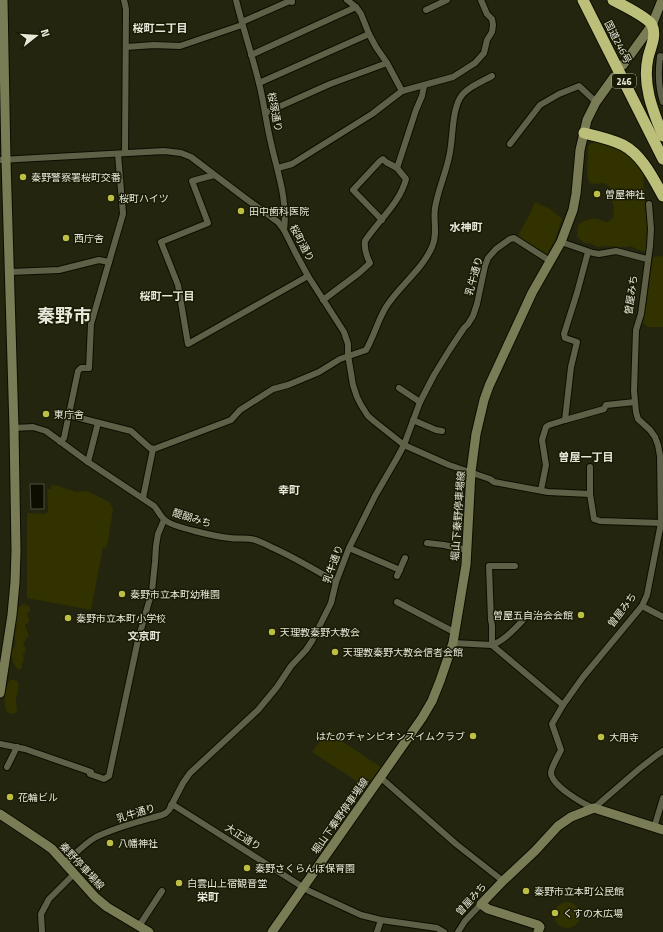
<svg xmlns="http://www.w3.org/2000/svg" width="663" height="932" viewBox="0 0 663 932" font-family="'Titillium Web','Noto Sans JP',sans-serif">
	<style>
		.green { fill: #313200 }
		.water { fill: #0e0e00; stroke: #4f4f41 }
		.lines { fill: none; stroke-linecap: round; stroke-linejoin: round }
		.street-casing { stroke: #0d0d00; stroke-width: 8 }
		.secondary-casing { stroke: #0d0d00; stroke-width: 11 }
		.highway-casing { stroke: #0d0d00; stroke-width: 13 }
		.street { stroke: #5e6047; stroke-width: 6 }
		.secondary { stroke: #7a7c56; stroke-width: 9 }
		.highway { stroke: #bbbf7a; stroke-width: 11 }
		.poi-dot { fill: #bcbf44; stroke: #1a1b05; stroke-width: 1.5 }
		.labels { text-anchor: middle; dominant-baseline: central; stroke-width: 3; stroke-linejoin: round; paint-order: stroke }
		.shield { fill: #1a1b05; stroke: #aaaa9a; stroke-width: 1 }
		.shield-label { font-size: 9px; font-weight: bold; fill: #e7e8da }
		.street-label { font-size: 10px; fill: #e7e8da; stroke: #1a1b05 }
		.poi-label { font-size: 10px; fill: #e7e8da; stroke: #1a1b05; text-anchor: start }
		.neighbourhood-label { font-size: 11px; font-weight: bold; fill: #e7e8da; stroke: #1a1b05 }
		.town-label { font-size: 18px; font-weight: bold; fill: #e7e8da; stroke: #1a1b05 }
	</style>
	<rect width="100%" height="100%" fill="#24250e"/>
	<g class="green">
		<path d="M595 141 607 142 637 160 644 173 643 184 645 192V201L646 212 649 220 650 235 647 242 646 252 636 249 631 246 626 247 606 246 597 247 592 244 585 243 577 237 578 225C583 221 591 217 598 219 601 220 603 222 608 222L613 218 614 208 612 200V192L609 186 603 183 596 184 590 183 587 177 588 146Z"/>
		<path d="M535 202 550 209 562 219 555 240 546 256 518 238 519 234 532 210Z"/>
		<path d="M663 256V327H648L643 323 653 257Z"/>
		<path d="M55 485 76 492 87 491 109 502 113 509 107 548 103 547 91 610 27 598V513L45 514 48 512 47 489H51V486Z"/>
		<path d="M24 604 29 606 30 611 27 613 29 620 28 623 25 624V626L29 635 23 643 26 649 23 655C24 659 24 661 22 664V668L18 670 14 664 11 653 15 645V631L17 628 15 620 17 610 21 605Z"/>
		<path d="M10 680H14L18 682C20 690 16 694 16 702 16 705 17 708 17 712 0 722 4 688 10 680Z"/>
		<path d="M329 729 344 740 343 742 381 767 366 787 312 752Z"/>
		<circle cx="567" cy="915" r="13"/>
	</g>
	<path class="water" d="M30 484H44V509H31Z"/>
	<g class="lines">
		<defs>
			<g id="street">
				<path d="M124 0 126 9 125 153"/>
				<path d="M236 0C243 28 252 55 259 83 264 102 266 123 271 143 277 171 288 200 284 230"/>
				<path d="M347 0 356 7 361 14 369 34 376 47 387 63 402 91"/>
				<path d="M426 10 447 0"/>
				<path d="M242 22 292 0V2"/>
				<path d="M126 47 154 45 180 46 242 25"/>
				<path d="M251 55 356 7"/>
				<path d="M663 57 660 56C658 72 658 87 663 102"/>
				<path d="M259 83 369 34"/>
				<path d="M265 113 330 84 387 63"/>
				<path d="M510 144 540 105 559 94 579 86 596 102"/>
				<path d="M0 160 164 151 181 153 191 157 245 198 278 222 284 230 296 254 308 276 344 332 348 344V355L353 385 357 397 361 405 368 416 375 422 404 445 449 465 490 479 494 482 548 492 590 494 594 519 600 521 661 523"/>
				<path d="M278 168 292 164 372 114 402 91 453 77 475 63 484 53 487 40 492 32 493 25 492 19 487 14 481 0"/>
				<path d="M397 168 416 110 422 96 424 86"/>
				<path d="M214 175 192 181 208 223 161 242 178 285 188 344 308 276"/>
				<path d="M649 204 651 229 650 246 641 314 636 330 634 391 636 412 638 419 650 430 655 437 658 445 660 456 661 523 647 595 642 606 583 677 563 705 552 724 561 750C558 756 551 768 551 773 552 786 583 804 594 808L639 769 657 755 663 751"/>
				<path d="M561 242 593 253 599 254 616 251 647 259"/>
				<path d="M10 272 59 270 99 260 109 262"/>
				<path d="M323 300 359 273 370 263C367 257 364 248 365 241 378 221 400 203 406 179L397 168 386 162 383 159 380 161 353 190 382 220"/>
				<path d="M399 388 420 402"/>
				<path d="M68 415 131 431 150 448 154 449 231 420 240 410 273 389 288 385 319 372 340 359 366 350C374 336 378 320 386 307 400 285 422 270 432 247 438 234 433 221 435 208 438 189 447 171 450 152 453 136 452 112 460 98 466 88 481 82 492 76"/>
				<path d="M413 420 436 430 442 431"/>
				<path d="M565 420 571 367 577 342 565 338 564 334 577 293 588 252"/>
				<path d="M14 428 33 427 46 431 88 462 154 506C158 510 160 516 165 520 172 527 218 537 230 538 237 539 245 538 251 539 258 540 265 544 271 547 294 557 315 570 336 582"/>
				<path d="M60 442 64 438 78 371 81 368H89L91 324 123 214 118 154"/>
				<path d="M88 462 98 423"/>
				<path d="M541 490 546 465 542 440 546 427 549 425 565 420 604 409 606 405 635 402"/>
				<path d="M590 494V467"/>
				<path d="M143 498 153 449"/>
				<path d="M427 543 444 545 467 550"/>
				<path d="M349 548 400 570"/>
				<path d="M397 576 405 558"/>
				<path d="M397 602 454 632"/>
				<path d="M642 606 663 617"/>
				<path d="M453 643 492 645C503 641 516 628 524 619"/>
				<path d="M492 645V625L491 620 489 566H515"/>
				<path d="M492 645 563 705"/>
				<path d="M0 744 25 749 91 772 90 774 104 779 109 776 138 640 152 591 155 562 156 546 158 534 164 520"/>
				<path d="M7 767 17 747"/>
				<path d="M380 777 456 844 503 881"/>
				<path d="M171 805 175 806 309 891 361 915 381 920 437 928 444 932"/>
				<path d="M654 828 663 798"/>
				<path d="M65 863C75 854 84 844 96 837 116 827 141 821 162 815L166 813 169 810 183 783 190 773 258 710 277 687 291 666 306 650 312 641 331 603 336 582 349 548 375 496 397 458 404 445 420 402 434 375 450 349 464 328 468 324 473 316 477 304 485 266 488 258 496 249 510 239 514 238 550 261"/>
				<path d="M139 926 162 891"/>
				<path d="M42 932 41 914 49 899 74 874"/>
				<path d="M377 932 381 920"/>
				<path d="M458 932 465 921 481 904"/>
			</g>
			<g id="secondary">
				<path d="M623 65 652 25 662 0"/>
				<path d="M0 693 12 615 15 582 16 551 14 428 6 160 3 0"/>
				<path d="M0 814 45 844 52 849 95 897 107 907 149 932"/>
				<path d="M272 932 422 718 432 701 440 681 453 643 466 565 471 472 476 434 484 400 489 386 532 293 561 242 573 210 576 194 580 150 587 120 596 102 614 77"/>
				<path d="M538 932 540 927 538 925 488 909 481 904 503 881 535 851 558 826 571 817 594 808 663 830"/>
			</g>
			<g id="highway">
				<path d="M583 0 663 159"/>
				<path d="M613 0C621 4 648 18 652 25 657 36 650 48 648 58 642 85 653 111 663 136"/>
				<path d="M584 133C597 136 611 139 623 145 642 155 653 178 663 196"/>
			</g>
		</defs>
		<use href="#street" class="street-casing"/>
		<use href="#secondary" class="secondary-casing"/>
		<use href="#highway" class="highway-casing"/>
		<use href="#street" class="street"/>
		<use href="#secondary" class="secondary"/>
		<use href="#highway" class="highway"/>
	</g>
	<g class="poi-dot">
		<circle cx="23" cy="177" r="4"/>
		<circle cx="597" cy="194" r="4"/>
		<circle cx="111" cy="198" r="4"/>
		<circle cx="241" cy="211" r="4"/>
		<circle cx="66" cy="238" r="4"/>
		<circle cx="46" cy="414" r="4"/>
		<circle cx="122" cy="594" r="4"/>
		<circle cx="581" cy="615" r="4"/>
		<circle cx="68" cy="618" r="4"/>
		<circle cx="272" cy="632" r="4"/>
		<circle cx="335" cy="652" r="4"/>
		<circle cx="473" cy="736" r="4"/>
		<circle cx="601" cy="737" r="4"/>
		<circle cx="10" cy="797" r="4"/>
		<circle cx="110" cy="843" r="4"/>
		<circle cx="247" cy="868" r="4"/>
		<circle cx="179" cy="883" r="4"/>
		<circle cx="526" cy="891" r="4"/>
		<circle cx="555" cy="913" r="4"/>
	</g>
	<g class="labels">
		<rect class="shield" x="612" y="74" width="24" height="14" rx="3"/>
		<g class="shield-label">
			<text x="624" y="81">246</text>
		</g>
		<g class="street-label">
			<text transform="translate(618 42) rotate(63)">国道246号</text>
			<text transform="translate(275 112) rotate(79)">桜塚通り</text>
			<text transform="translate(302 243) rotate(62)">桜町通り</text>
			<text transform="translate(474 276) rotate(-74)">乳牛通り</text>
			<text transform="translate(631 295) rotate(-82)">曽屋みち</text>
			<text transform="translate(458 516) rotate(-86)">堀山下秦野停車場線</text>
			<text transform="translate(192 518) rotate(17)">醍醐みち</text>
			<text transform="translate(333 564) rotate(-70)">乳牛通り</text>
			<text transform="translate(622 610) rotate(-53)">曽屋みち</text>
			<text transform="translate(136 813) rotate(-17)">乳牛通り</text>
			<text transform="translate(340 816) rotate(-55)">堀山下秦野停車場線</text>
			<text transform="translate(243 837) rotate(32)">大正通り</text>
			<text transform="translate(82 866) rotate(47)">秦野停車場線</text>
			<text transform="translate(471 899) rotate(-48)">曽屋みち</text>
		</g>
		<g class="poi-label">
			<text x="31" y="177">秦野警察署桜町交番</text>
			<text x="605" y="194">曽屋神社</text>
			<text x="119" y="198">桜町ハイツ</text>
			<text x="249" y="211">田中歯科医院</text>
			<text x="74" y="238">西庁舎</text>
			<text x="54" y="414">東庁舎</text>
			<text x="130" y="594">秦野市立本町幼稚園</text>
			<text x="573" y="615" text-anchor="end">曽屋五自治会会館</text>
			<text x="76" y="618">秦野市立本町小学校</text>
			<text x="280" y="632">天理教秦野大教会</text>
			<text x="343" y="652">天理教秦野大教会信者会館</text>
			<text x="465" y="736" text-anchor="end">はたのチャンピオンスイムクラブ</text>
			<text x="609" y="737">大用寺</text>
			<text x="18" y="797">花輪ビル</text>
			<text x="118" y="843">八幡神社</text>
			<text x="255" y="868">秦野さくらんぼ保育園</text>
			<text x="187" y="883">白雲山上宿観音堂</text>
			<text x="534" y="891">秦野市立本町公民館</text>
			<text x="563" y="913">くすの木広場</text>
		</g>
		<g class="neighbourhood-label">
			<text x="160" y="28">桜町二丁目</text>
			<text x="466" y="227">水神町</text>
			<text x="167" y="296">桜町一丁目</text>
			<text x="586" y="457">曽屋一丁目</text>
			<text x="289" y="490">幸町</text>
			<text x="144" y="636">文京町</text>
			<text x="208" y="897">栄町</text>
		</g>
		<g class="town-label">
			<text x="64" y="315">秦野市</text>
		</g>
	</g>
	<g transform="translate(36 36) rotate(73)" stroke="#1a1b05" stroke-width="3" paint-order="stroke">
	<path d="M0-3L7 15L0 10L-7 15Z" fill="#e7e8da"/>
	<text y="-6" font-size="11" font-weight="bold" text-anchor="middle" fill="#e7e8da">N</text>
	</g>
</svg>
